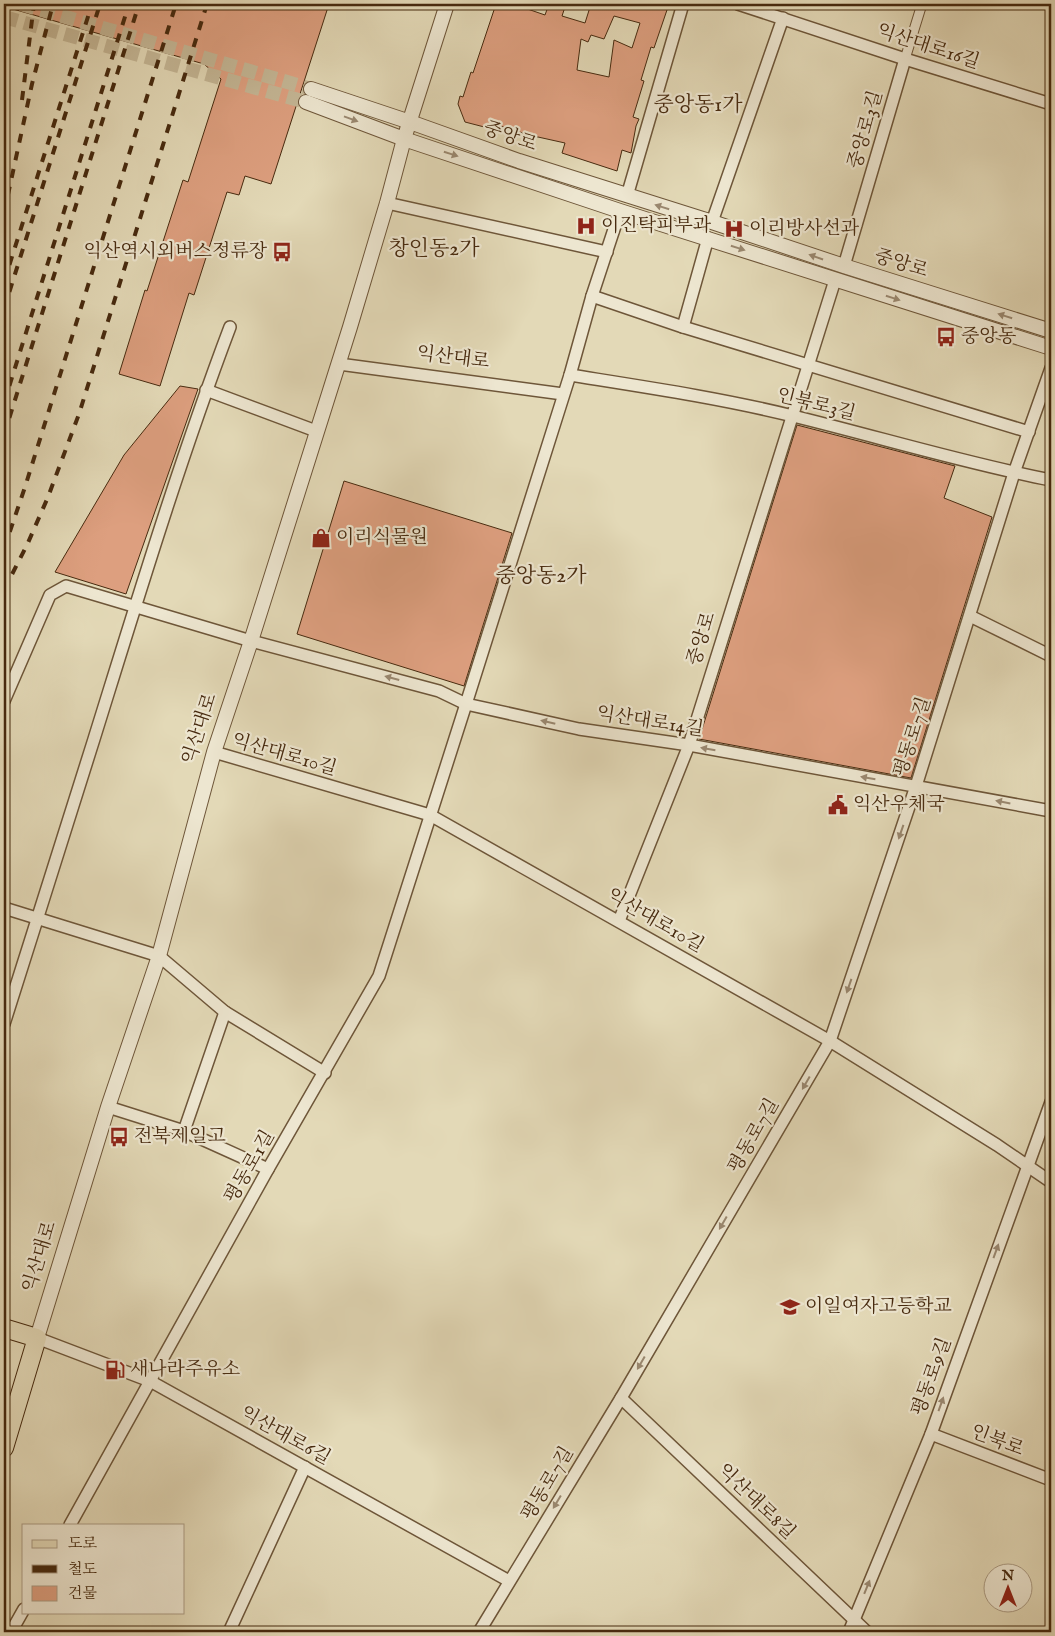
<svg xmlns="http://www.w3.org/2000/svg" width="1055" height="1636" viewBox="0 0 1055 1636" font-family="'IM FELL English','Noto Serif KR',serif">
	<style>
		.building { fill: #dd9f7f; stroke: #472a0f; fill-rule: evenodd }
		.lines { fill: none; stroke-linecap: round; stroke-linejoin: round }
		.tertiary-tunnel { stroke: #c4b695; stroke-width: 14; stroke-dasharray: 14 7; stroke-linecap: butt }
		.pedestrian-casing { stroke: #6e5639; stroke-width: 11 }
		.minor-casing { stroke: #6e5639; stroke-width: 14 }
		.tertiary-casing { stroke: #6e5639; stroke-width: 16 }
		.primary-casing { stroke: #472a0f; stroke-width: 20 }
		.pedestrian { stroke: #ede6d0; stroke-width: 9 }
		.minor { stroke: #ede6d0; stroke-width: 11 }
		.tertiary { stroke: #ede6d0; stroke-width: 14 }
		.primary { stroke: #e3d9b7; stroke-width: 18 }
		.rail { stroke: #472a0f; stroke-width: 4; stroke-dasharray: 9 9; stroke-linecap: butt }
		.oneway { fill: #9a8870 }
		.labels { text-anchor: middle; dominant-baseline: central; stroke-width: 4.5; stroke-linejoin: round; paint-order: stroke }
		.street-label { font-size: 19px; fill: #472a0f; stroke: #ede6d0 }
		.poi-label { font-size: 19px; fill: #472a0f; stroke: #ede6d0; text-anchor: start }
		.quarter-label { font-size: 21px; fill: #472a0f; stroke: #ede6d0 }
	</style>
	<rect width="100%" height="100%" fill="#e3d9b7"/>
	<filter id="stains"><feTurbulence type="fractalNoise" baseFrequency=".004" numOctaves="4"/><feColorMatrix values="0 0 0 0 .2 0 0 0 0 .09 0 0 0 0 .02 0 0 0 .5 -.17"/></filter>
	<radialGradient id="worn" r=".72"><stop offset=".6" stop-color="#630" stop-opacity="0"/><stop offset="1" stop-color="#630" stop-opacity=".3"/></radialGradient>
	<g class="building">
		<path d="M7 4H329L271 184 245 176 239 195 227 192 194 295 189 293 160 386 119 374 145 290 147 291 183 180 188 182 221 79 204 64 6 7Z"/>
		<path d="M496 4H513L545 15 549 4H566L562 16 585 23 591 4H657L668 7 654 48 651 47 641 80 644 81 633 117 639 119 636 126 631 153 622 150 617 171 562 153 565 143 529 135 494 124 492 129 465 122 458 104 460 96 463 97 471 72 473 73ZM614 16 640 23 632 48 614 40 609 77 577 70 581 39 588 42 591 35 604 39Z"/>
		<path d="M180 386 198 389 126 594 55 572 124 455Z"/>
		<path d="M797 425 955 466 944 498 992 517 911 778 699 739Z"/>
		<path d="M344 481 512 533 464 686 297 634Z"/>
	</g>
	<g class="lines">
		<g class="tertiary-tunnel">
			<path d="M21 4 311 89"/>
			<path d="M4 17 306 102"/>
		</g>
		<defs>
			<path id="pedestrian" d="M905 59 922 4"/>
			<g id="minor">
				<path d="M738 4 905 59 1051 104"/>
				<path d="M627 196 683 4"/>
				<path d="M387 203 607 252"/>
				<path d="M712 222 783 18"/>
				<path d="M844 266 905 59"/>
				<path d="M592 296 683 327 1029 432"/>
				<path d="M683 327 708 238"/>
				<path d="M339 364 563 394"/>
				<path d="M570 375C645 387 720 398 793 416 879 437 964 463 1051 480"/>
				<path d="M206 390 316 431"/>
				<path d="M970 616 1051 656"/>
				<path d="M4 701 50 595 66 586 251 641 439 691 466 704 579 729 689 745 1051 811"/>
				<path d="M214 752 430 815 830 1041 997 1145 1051 1182"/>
				<path d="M4 908 159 956 225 1012 325 1073"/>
				<path d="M619 921 689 745 835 280"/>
				<path d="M4 1024C34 929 64 835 94 739 137 601 179 462 230 327"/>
				<path d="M108 1107 184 1131 268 1169"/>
				<path d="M184 1131 225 1012"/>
				<path d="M37 1338 150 1381 509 1581"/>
				<path d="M621 1398 867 1632"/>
				<path d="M931 1434 1051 1480"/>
				<path d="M70 1525 268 1169 379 976 466 704 570 375 592 296 620 211"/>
				<path d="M11 1632 24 1609"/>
				<path d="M229 1632 305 1467"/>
				<path d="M479 1632 621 1398 830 1041 916 786 1014 473 1051 368"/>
				<path d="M849 1632 931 1434 1051 1102"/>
			</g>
			<g id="tertiary">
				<path d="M311 89 410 122 519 161 712 222 844 266 1051 331"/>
				<path d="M306 102 404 139 620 211 1051 348"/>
				<path d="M37 1338 108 1107 159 956 214 752 251 641 350 327 387 203 404 139 447 4"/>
			</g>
			<path id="primary" d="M4 1328 37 1338 4 1448"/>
		</defs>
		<use href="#pedestrian" class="pedestrian-casing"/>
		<use href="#minor" class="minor-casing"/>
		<use href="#tertiary" class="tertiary-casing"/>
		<use href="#primary" class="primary-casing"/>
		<use href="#pedestrian" class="pedestrian"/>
		<use href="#minor" class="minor"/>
		<use href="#tertiary" class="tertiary"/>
		<use href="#primary" class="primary"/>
		<g class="rail">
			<path d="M22 100 34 4"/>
			<path d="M4 213 32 84 53 4"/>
			<path d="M4 282 92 4"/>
			<path d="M4 309 100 4"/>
			<path d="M4 403 129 4"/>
			<path d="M4 435 139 4"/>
			<path d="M4 549 25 487 176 4"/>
			<path d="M4 590 27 545 48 497 79 414 207 4"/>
		</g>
	</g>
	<defs><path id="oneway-solid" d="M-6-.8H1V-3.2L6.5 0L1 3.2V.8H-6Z" transform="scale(1.25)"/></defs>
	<g class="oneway">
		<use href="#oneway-solid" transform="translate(351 119) rotate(20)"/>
		<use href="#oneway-solid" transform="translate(451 154) rotate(18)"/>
		<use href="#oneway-solid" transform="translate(662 207) rotate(-163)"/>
		<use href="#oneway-solid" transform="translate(738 248) rotate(18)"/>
		<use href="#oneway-solid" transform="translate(816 257) rotate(-161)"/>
		<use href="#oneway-solid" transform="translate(893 298) rotate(18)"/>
		<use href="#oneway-solid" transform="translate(1005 316) rotate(-163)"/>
		<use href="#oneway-solid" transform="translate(392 678) rotate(-165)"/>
		<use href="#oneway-solid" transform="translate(548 722) rotate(-167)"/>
		<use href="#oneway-solid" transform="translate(708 749) rotate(-170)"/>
		<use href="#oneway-solid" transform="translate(868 778) rotate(-170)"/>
		<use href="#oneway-solid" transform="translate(1003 802) rotate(-169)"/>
		<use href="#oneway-solid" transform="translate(901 832) rotate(109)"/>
		<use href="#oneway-solid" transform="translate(849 986) rotate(109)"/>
		<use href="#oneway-solid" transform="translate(806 1083) rotate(120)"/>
		<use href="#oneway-solid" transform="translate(723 1223) rotate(120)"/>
		<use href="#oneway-solid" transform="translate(996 1251) rotate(-70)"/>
		<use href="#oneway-solid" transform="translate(641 1363) rotate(120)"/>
		<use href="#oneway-solid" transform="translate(941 1404) rotate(-70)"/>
		<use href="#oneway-solid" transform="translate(557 1502) rotate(121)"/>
		<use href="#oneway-solid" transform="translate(867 1587) rotate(-68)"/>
	</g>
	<defs>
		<symbol id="hospital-bare" viewBox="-9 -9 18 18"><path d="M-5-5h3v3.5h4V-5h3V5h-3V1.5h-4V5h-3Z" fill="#8f2418" stroke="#ede6d0" stroke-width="2.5" paint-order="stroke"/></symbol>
		<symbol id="bus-bare" viewBox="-9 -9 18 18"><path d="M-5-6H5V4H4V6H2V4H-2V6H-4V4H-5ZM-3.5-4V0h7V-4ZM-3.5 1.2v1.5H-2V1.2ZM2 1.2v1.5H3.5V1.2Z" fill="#8f2418" stroke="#ede6d0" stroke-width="2.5" paint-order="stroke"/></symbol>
		<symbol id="shop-bare" viewBox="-9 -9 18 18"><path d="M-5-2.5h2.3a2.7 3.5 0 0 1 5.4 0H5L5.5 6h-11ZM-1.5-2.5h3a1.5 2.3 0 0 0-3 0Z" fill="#8f2418" stroke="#ede6d0" stroke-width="2.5" paint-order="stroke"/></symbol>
		<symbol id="civic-bare" viewBox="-9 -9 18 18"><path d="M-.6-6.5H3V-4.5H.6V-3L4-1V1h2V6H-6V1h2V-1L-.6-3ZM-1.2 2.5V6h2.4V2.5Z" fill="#8f2418" stroke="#ede6d0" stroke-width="2.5" paint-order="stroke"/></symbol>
		<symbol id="school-bare" viewBox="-9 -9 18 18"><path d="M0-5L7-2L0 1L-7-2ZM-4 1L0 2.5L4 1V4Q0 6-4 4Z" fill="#8f2418" stroke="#ede6d0" stroke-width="2.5" paint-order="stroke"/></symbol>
		<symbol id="fuel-bare" viewBox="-9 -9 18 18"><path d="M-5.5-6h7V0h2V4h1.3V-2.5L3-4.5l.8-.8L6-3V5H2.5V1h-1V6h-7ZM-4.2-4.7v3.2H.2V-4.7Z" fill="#8f2418" stroke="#ede6d0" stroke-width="2.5" paint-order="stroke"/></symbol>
	</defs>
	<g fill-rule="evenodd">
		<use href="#hospital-bare" x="572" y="212" width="28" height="28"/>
		<use href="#hospital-bare" x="720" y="215" width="28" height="28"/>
		<use href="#bus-bare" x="268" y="238" width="28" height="28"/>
		<use href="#bus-bare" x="932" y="323" width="28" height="28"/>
		<use href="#shop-bare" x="307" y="524" width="28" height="28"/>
		<use href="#civic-bare" x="824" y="791" width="28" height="28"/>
		<use href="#bus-bare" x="105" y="1123" width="28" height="28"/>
		<use href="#school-bare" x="776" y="1293" width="28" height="28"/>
		<use href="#fuel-bare" x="101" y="1356" width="28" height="28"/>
	</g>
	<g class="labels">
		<g class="street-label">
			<text transform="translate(928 47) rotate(18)">익산대로16길</text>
			<text transform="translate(866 130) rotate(-74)">중앙로3길</text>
			<text transform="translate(510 137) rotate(19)">중앙로</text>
			<text transform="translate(901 264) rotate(17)">중앙로</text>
			<text transform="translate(453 358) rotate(7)">익산대로</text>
			<text transform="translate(816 405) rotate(14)">인북로3길</text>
			<text transform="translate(702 639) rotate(-73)">중앙로</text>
			<text transform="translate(650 722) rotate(9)">익산대로14길</text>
			<text transform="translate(200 729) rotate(-72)">익산대로</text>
			<text transform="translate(913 737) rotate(-72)">평동로7길</text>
			<text transform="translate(284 755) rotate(16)">익산대로10길</text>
			<text transform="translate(655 921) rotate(30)">익산대로10길</text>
			<text transform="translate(754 1136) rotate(-60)">평동로7길</text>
			<text transform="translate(250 1167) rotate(-60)">평동로1길</text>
			<text transform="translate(40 1257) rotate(-73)">익산대로</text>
			<text transform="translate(932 1377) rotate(-70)">평동로9길</text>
			<text transform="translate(285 1436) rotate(29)">익산대로6길</text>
			<text transform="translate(997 1441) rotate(21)">인북로</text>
			<text transform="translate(548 1484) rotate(-59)">평동로7길</text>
			<text transform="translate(756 1502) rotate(44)">익산대로8길</text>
		</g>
		<g class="poi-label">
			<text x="601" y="226">이진탁피부과</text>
			<text x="749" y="229">이리방사선과</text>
			<text x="267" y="252" text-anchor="end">익산역시외버스정류장</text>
			<text x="961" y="337">중앙동</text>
			<text x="336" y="538">이리식물원</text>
			<text x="853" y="805">익산우체국</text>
			<text x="134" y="1137">전북제일고</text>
			<text x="805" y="1307">이일여자고등학교</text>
			<text x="130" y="1370">새나라주유소</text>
		</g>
		<g class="quarter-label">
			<text x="698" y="105">중앙동1가</text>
			<text x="434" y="249">창인동2가</text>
			<text x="541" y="576">중앙동2가</text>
		</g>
	</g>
	<rect width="1055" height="1636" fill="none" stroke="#e3d9b7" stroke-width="20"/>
	<rect x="5" y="5" width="1045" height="1626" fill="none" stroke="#472a0f" stroke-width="2.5"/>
	<rect x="10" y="10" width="1035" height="1616" fill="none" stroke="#472a0f"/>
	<rect x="22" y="1524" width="162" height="90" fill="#ede6d0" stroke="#ab9b83"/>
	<rect x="32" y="1540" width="25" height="8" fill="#e3d9b7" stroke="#ab9b83"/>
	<text x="68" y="1548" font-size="15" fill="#472a0f">도로</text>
	<rect x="32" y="1565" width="25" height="8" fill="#472a0f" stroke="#ab9b83"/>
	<text x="68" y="1574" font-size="15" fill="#472a0f">철도</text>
	<rect x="32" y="1586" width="25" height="15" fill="#dd9f7f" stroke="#ab9b83"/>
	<text x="68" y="1598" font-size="15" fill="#472a0f">건물</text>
	<g transform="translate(1008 1588)"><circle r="24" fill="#ede6d0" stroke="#ab9b83"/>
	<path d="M0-4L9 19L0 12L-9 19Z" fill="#8f2418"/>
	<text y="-8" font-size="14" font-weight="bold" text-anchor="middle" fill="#472a0f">N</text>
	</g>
	<rect width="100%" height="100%" filter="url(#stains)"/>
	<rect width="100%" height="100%" fill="url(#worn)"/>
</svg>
